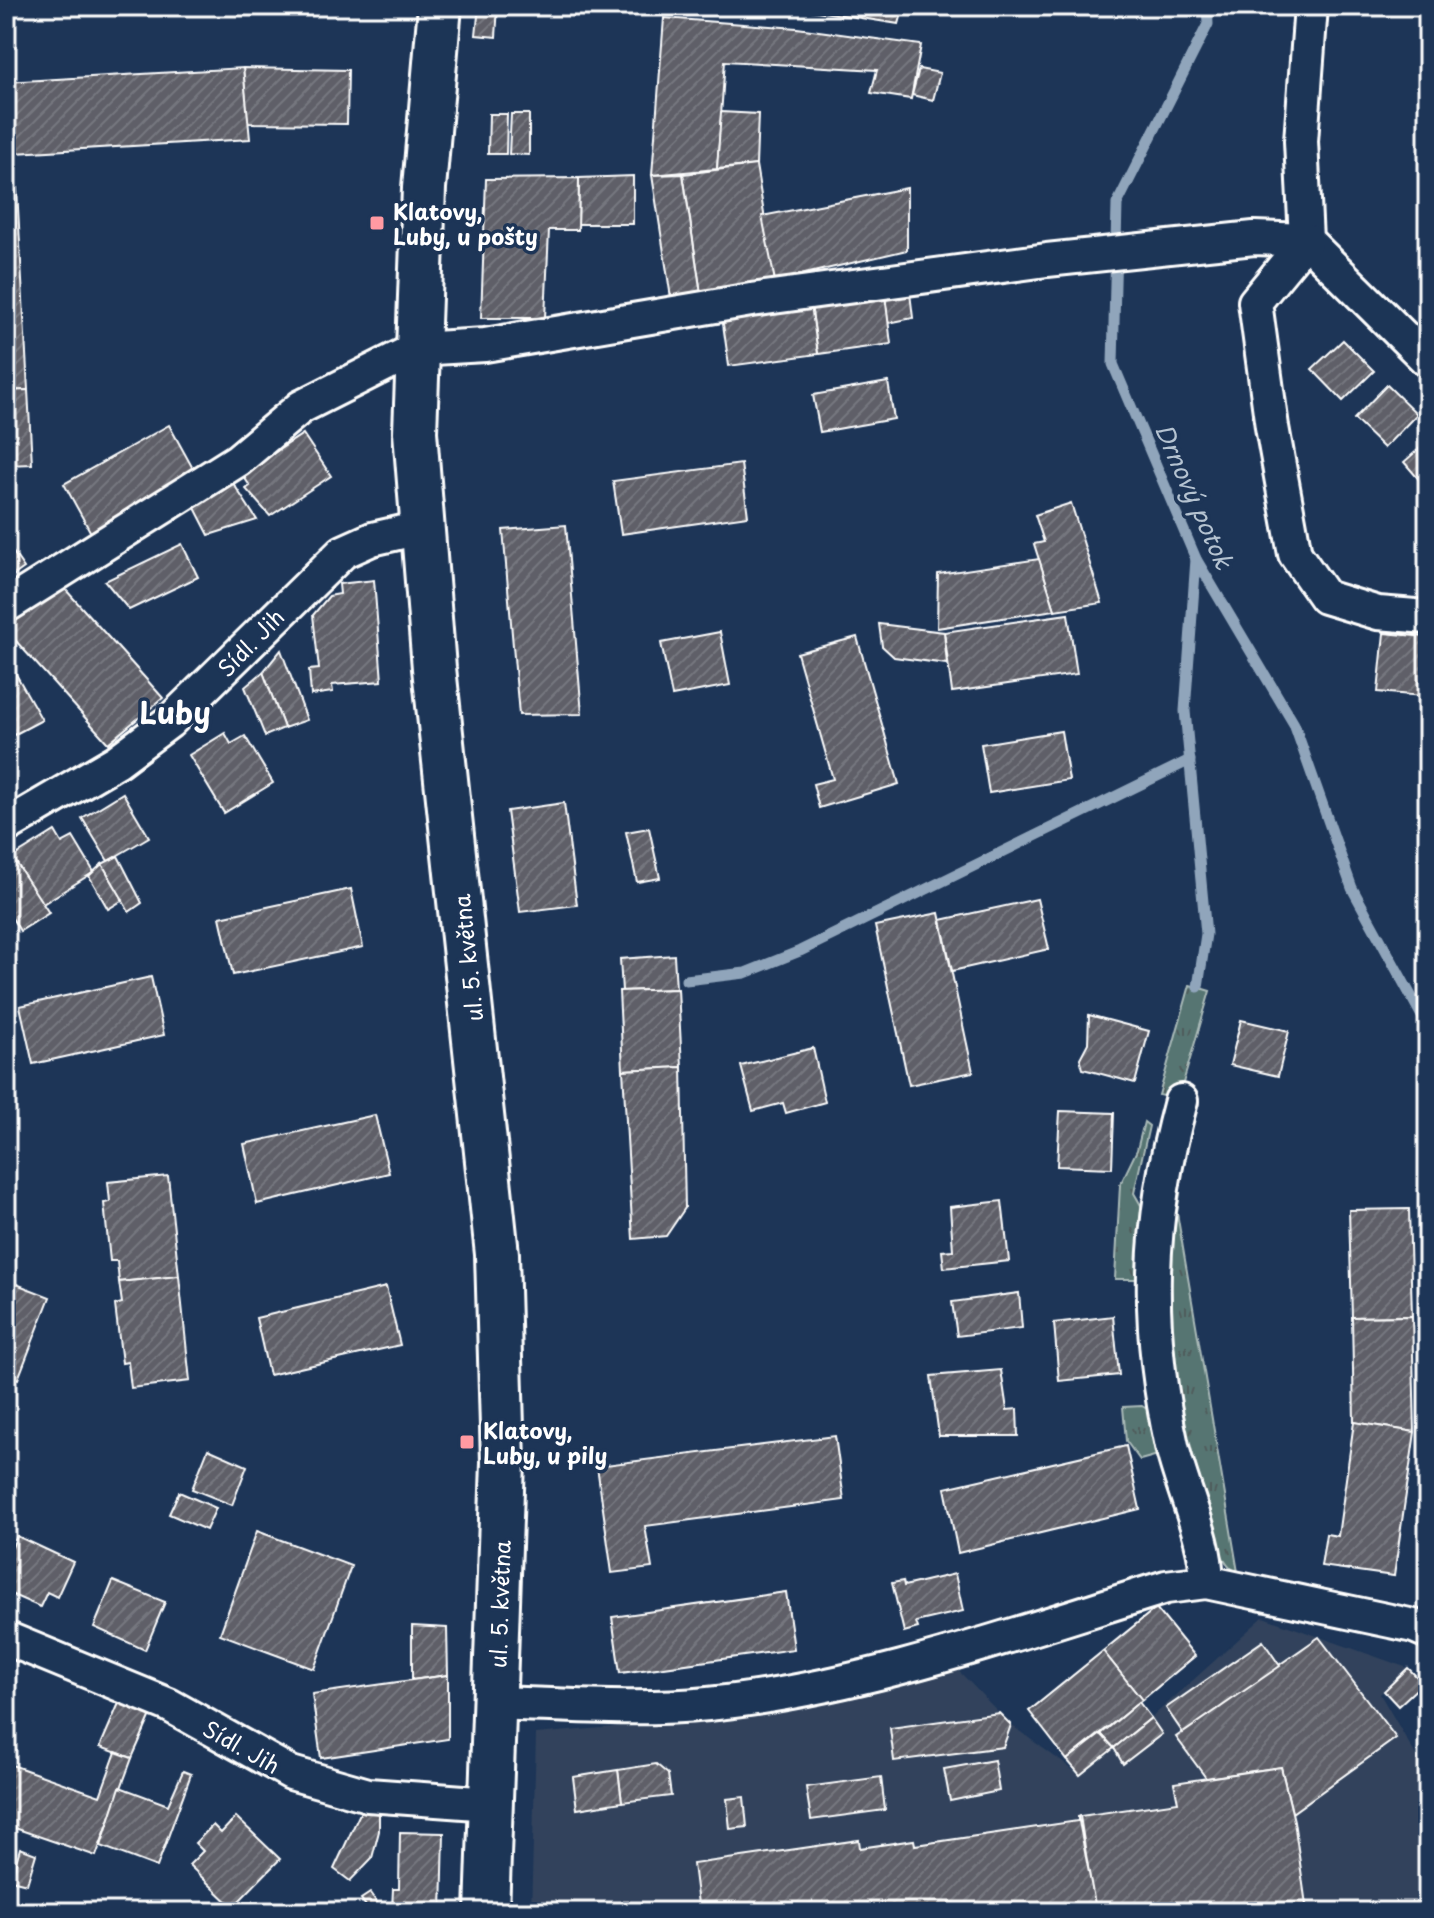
<svg xmlns="http://www.w3.org/2000/svg" width="1434" height="1918" viewBox="0 0 1434 1918" font-family="'Playpen Sans',sans-serif">
	<style>
		.built { fill: #30425c }
		.grass { fill: url(#grass-tufts); stroke: #aabab8; stroke-width: 2 }
		.lines { fill: none; stroke-linecap: round; stroke-linejoin: round }
		.stream { stroke: #90a5bb; stroke-width: 11 }
		.building { fill: url(#building-hatch); stroke: #fff; stroke-width: 2 }
		.minor-casing { stroke: #fff; stroke-width: 38 }
		.tertiary-casing { stroke: #fff; stroke-width: 48 }
		.minor { stroke: #1d3557; stroke-width: 32 }
		.tertiary { stroke: #1d3557; stroke-width: 42 }
		.poi-dot { fill: #ff9aa2; stroke: #1d3557; stroke-width: 3 }
		.labels { text-anchor: middle; dominant-baseline: central; stroke-width: 7; stroke-linejoin: round; paint-order: stroke }
		.poi-label { font-size: 22px; font-weight: bold; fill: #fff; stroke: #1d3557; text-anchor: start }
		.street-label { font-size: 22px; fill: #fff; stroke: #1d3557 }
		.water-label { font-size: 24px; font-style: italic; fill: #b5c3d1; stroke: #1d3557 }
		.district-label { font-size: 30px; font-weight: bold; fill: #fff; stroke: #1d3557 }
	</style>
	<defs>
		<pattern id="grass-tufts" width="24" height="20" patternUnits="userSpaceOnUse" patternTransform="scale(2)"><rect width="24" height="20" fill="#567472"/><path d="M3 7l-1-3M5 7V3M7 7l1-3M15 17l-1-3M17 17v-4M19 17l1-3" fill="none" stroke="#505c5b"/></pattern>
		<pattern id="building-hatch" width="6" height="6" patternUnits="userSpaceOnUse" patternTransform="scale(2)"><rect width="6" height="6" fill="#5e5f68"/><path d="M-1 1l2-2M0 6l6-6M5 7l2-2" fill="none" stroke="#76777f"/></pattern>
	</defs>
	<rect width="100%" height="100%" fill="#1d3557"/>
	<filter id="ink" filterUnits="userSpaceOnUse"><feTurbulence type="fractalNoise" baseFrequency=".0125" numOctaves="2"/><feDisplacementMap in="SourceGraphic" scale="16" xChannelSelector="R" yChannelSelector="G"/><feConvolveMatrix kernelMatrix="1 2 1 2 8 2 1 2 1" color-interpolation-filters="sRGB"/></filter>
	<g filter="url(#ink)">
		<path class="built" d="M1263 1617 1408 1668 1380 1694 1428 1776V1912H531L536 1734 732 1716 956 1668 1011 1725 1080 1775 1151 1718Z"/>
		<g class="grass">
			<path d="M1190 985 1210 991 1178 1100 1159 1095Z"/>
			<path d="M1144 1122 1149 1126 1134 1193 1142 1207 1137 1279H1115L1120 1185 1137 1150Z"/>
			<path d="M1176 1193H1180L1177 1213 1238 1572C1197 1560 1162 1305 1161 1258 1161 1238 1171 1213 1176 1193Z"/>
			<path d="M1142 1406 1152 1412 1158 1455 1140 1460 1126 1441 1123 1407Z"/>
		</g>
		<g class="lines">
			<g class="stream">
				<path d="M1207 6 1208 24 1117 204 1113 364 1196 559 1294 724 1352 888 1428 1027"/>
				<path d="M1196 559 1185 711 1206 934 1198 987"/>
				<path d="M686 980 745 973 800 951 1190 760"/>
			</g>
		</g>
		<g class="building">
			<path d="M479 6H498L496 37 476 35Z"/>
			<path d="M805 6H904L899 24 804 9Z"/>
			<path d="M664 18 797 28 921 45 911 99 871 93 877 70 725 61 717 169 652 175Z"/>
			<path d="M243 68 348 70 347 124 248 123Z"/>
			<path d="M243 68 250 139 15 153 28 390 6 391V82Z"/>
			<path d="M919 69 940 73 933 100 912 95Z"/>
			<path d="M721 112 758 114 756 165 717 169Z"/>
			<path d="M489 114H507L506 154H488Z"/>
			<path d="M511 114H529V155L509 154Z"/>
			<path d="M756 165 775 281 701 294 683 174Z"/>
			<path d="M683 174 701 294 671 298 652 175Z"/>
			<path d="M633 176V224H578L579 178Z"/>
			<path d="M579 178 578 230H549L545 318H481L486 179Z"/>
			<path d="M907 188V250L775 281 762 216Z"/>
			<path d="M910 293 913 318 888 323 885 295Z"/>
			<path d="M885 295 891 344 818 354 811 305Z"/>
			<path d="M811 305 818 354 729 366 722 317Z"/>
			<path d="M1343 340 1374 371 1343 401 1312 369Z"/>
			<path d="M888 382 894 419 820 432 813 395Z"/>
			<path d="M1387 385 1417 414 1384 448 1354 419Z"/>
			<path d="M28 390 32 464 6 465V391Z"/>
			<path d="M169 425 196 474 91 533 64 484Z"/>
			<path d="M303 434 331 476 270 516 246 489 250 486 242 474Z"/>
			<path d="M1428 441V490L1404 462Z"/>
			<path d="M741 464 748 516 621 534 613 481Z"/>
			<path d="M233 483 257 520 209 535 194 506Z"/>
			<path d="M1071 503 1102 603 1055 610 1034 544 1044 542 1035 515Z"/>
			<path d="M566 525 582 714 519 715 503 530Z"/>
			<path d="M6 542 24 568 6 581Z"/>
			<path d="M182 544 198 577 129 610 105 581Z"/>
			<path d="M1039 559 1055 610 937 628 938 574Z"/>
			<path d="M57 580 163 698 108 743 6 630V621Z"/>
			<path d="M374 580 382 681 332 685 333 692 311 695 309 670 319 669 313 615 329 596 340 594 339 584Z"/>
			<path d="M1068 614 1077 674 952 692 944 632Z"/>
			<path d="M879 624 944 632 947 664 894 657 882 646Z"/>
			<path d="M720 632 730 685 672 696 661 643Z"/>
			<path d="M1384 633 1426 637 1422 696 1378 692Z"/>
			<path d="M857 637 899 784 819 808 813 784 833 779 797 653Z"/>
			<path d="M281 650 307 720 284 728 263 672Z"/>
			<path d="M13 669 42 720 6 739V673Z"/>
			<path d="M263 672 284 728 265 736 245 687Z"/>
			<path d="M1061 731 1069 780 989 793 981 744Z"/>
			<path d="M225 733 231 744 245 736 273 783 224 813 189 755Z"/>
			<path d="M123 793 149 837 108 861 82 818Z"/>
			<path d="M564 803 577 905 520 912 507 811Z"/>
			<path d="M649 828 660 878 637 882 626 832Z"/>
			<path d="M55 831 62 843 73 837 94 872 41 905 13 857Z"/>
			<path d="M118 856 142 903 129 912 102 864Z"/>
			<path d="M13 858 49 913 20 931 6 908V862Z"/>
			<path d="M102 864 123 900 108 909 89 876Z"/>
			<path d="M351 889 363 947 233 975 220 917Z"/>
			<path d="M1037 899 1049 949 952 971 941 920Z"/>
			<path d="M939 913 973 1072 909 1085 875 926Z"/>
			<path d="M674 955 676 989 622 991 620 959Z"/>
			<path d="M151 977 164 1035 33 1064 20 1006Z"/>
			<path d="M678 989 682 1067 623 1070 619 991Z"/>
			<path d="M1089 1015 1149 1031 1135 1083 1083 1069 1080 1058 1088 1043Z"/>
			<path d="M1241 1020 1289 1031 1278 1076 1230 1065Z"/>
			<path d="M813 1048 825 1102 786 1113 783 1103 753 1111 741 1066Z"/>
			<path d="M682 1067 685 1208 666 1236 633 1239 623 1070Z"/>
			<path d="M1060 1111 1114 1113 1112 1168 1057 1166Z"/>
			<path d="M375 1115 389 1173 257 1204 244 1144Z"/>
			<path d="M168 1176 179 1276 119 1282 117 1261H110L104 1203 110 1202 108 1182Z"/>
			<path d="M1002 1201 1009 1261 944 1268 942 1251 953 1250 950 1207Z"/>
			<path d="M1409 1209 1412 1316 1352 1317 1349 1210Z"/>
			<path d="M179 1276 190 1381 131 1388 128 1362 122 1363 115 1305 122 1303 119 1282Z"/>
			<path d="M6 1280 50 1297 18 1379 6 1374Z"/>
			<path d="M386 1287 400 1345 269 1375 256 1318Z"/>
			<path d="M1019 1293 1022 1328 957 1336 952 1302Z"/>
			<path d="M1113 1316 1119 1375 1059 1381 1054 1323Z"/>
			<path d="M1412 1316 1415 1432 1354 1422 1352 1317Z"/>
			<path d="M1001 1370 1007 1410 1017 1409 1018 1436H939L931 1376Z"/>
			<path d="M1354 1422 1415 1432 1394 1576 1321 1566 1326 1534 1338 1536Z"/>
			<path d="M835 1436 844 1500 645 1526 652 1568 612 1573 597 1466Z"/>
			<path d="M1126 1446 1140 1509 958 1553 945 1488Z"/>
			<path d="M208 1449 247 1466 232 1505 192 1489Z"/>
			<path d="M179 1492 216 1508 206 1530 169 1514Z"/>
			<path d="M257 1531 351 1566 314 1669 220 1634Z"/>
			<path d="M17 1536 73 1562 57 1597 47 1592 40 1607 6 1592V1560Z"/>
			<path d="M955 1574 963 1611 916 1622 918 1628 904 1632 892 1583 903 1581 904 1586Z"/>
			<path d="M113 1581 165 1602 145 1650 94 1627Z"/>
			<path d="M786 1592 794 1649 620 1673 612 1617Z"/>
			<path d="M1156 1608 1195 1656 1142 1700 1103 1651Z"/>
			<path d="M412 1626 447 1628 448 1675 412 1680Z"/>
			<path d="M1319 1637 1396 1738 1292 1813 1281 1767 1206 1778 1176 1737Z"/>
			<path d="M1263 1641 1280 1666 1183 1733 1166 1708Z"/>
			<path d="M1103 1651 1142 1700 1067 1760 1029 1711Z"/>
			<path d="M1408 1668 1423 1683 1398 1706 1384 1691Z"/>
			<path d="M448 1675V1739L321 1758 312 1694Z"/>
			<path d="M1139 1702 1151 1718 1114 1748 1101 1734Z"/>
			<path d="M119 1703 151 1715 132 1758 100 1747Z"/>
			<path d="M999 1713 1011 1725 1003 1747 894 1761 890 1728Z"/>
			<path d="M1151 1718 1162 1734 1123 1764 1114 1748Z"/>
			<path d="M1101 1734 1114 1748 1080 1775 1067 1760Z"/>
			<path d="M116 1752 132 1758 96 1856 6 1825V1763L100 1796Z"/>
			<path d="M994 1760 999 1791 950 1801 944 1769Z"/>
			<path d="M656 1764 668 1774 671 1796 622 1802 618 1770Z"/>
			<path d="M1281 1767 1294 1821 1307 1912H1095L1080 1816 1178 1802 1174 1783Z"/>
			<path d="M618 1770 622 1802 577 1809 573 1777Z"/>
			<path d="M183 1771 191 1774 157 1867 101 1846 120 1787 168 1805Z"/>
			<path d="M881 1777 885 1810 811 1820 806 1787Z"/>
			<path d="M744 1797 747 1827 730 1829 727 1799Z"/>
			<path d="M361 1811 379 1812V1831L372 1858 350 1881 334 1869Z"/>
			<path d="M1078 1816 1095 1904 1044 1912H868L867 1904 812 1912H699L693 1864 859 1840 860 1848 914 1840 915 1845 1078 1821Z"/>
			<path d="M236 1817 280 1859 233 1907 189 1865 203 1851 195 1843 213 1825 221 1833Z"/>
			<path d="M400 1832 444 1833 442 1912 392 1909 393 1889H399Z"/>
			<path d="M20 1848 36 1854 27 1884 11 1880Z"/>
			<path d="M370 1893 384 1912H370L361 1899Z"/>
		</g>
		<g class="lines">
			<defs>
				<g id="minor">
					<path d="M1311 6 1301 141 1306 240 1428 361"/>
					<path d="M1306 240 1255 302 1272 427 1295 554 1325 597 1378 613 1428 617"/>
					<path d="M6 606 238 460 301 407 416 349 485 345 751 300 1047 260 1254 238 1306 240"/>
					<path d="M6 826 117 761 169 722 343 552 372 539 420 528"/>
					<path d="M1181 1101C1148 1222 1145 1324 1172 1446 1180 1484 1210 1547 1206 1582"/>
					<path d="M6 1638 169 1705 291 1773 368 1795 491 1804"/>
					<path d="M495 1703C565 1705 637 1711 708 1704 861 1689 1020 1632 1166 1587L1206 1582 1414 1626 1428 1632"/>
				</g>
				<path id="tertiary" d="M440 6 424 188 415 432 434 668 497 1254 503 1462 487 1912"/>
			</defs>
			<use href="#minor" class="minor-casing"/>
			<use href="#tertiary" class="tertiary-casing"/>
			<use href="#minor" class="minor"/>
			<use href="#tertiary" class="tertiary"/>
		</g>
	</g>
	<g class="poi-dot">
		<rect x="369" y="215" width="16" height="16" rx="4"/>
		<rect x="459" y="1434" width="16" height="16" rx="4"/>
	</g>
	<g class="labels">
		<g class="poi-label">
			<text x="393" y="210">Klatovy,<tspan x="393" dy="25">Luby, u pošty</tspan></text>
			<text x="483" y="1429">Klatovy,<tspan x="483" dy="25">Luby, u pily</tspan></text>
		</g>
		<g class="street-label">
			<text transform="translate(250 642) rotate(-46)">Sídl. Jih</text>
			<text transform="translate(467 958) rotate(-96)">ul. 5. května</text>
			<text transform="translate(499 1604) rotate(-88)">ul. 5. května</text>
			<text transform="translate(242 1746) rotate(29)">Sídl. Jih</text>
		</g>
		<g class="water-label">
			<text transform="translate(1195 496) rotate(66)">Drnový potok</text>
		</g>
		<g class="district-label">
			<text x="175" y="711">Luby</text>
		</g>
	</g>
	<rect width="1434" height="1918" fill="none" stroke="#1d3557" stroke-width="32"/>
	<rect x="16" y="16" width="1402" height="1886" fill="none" stroke="#fff" stroke-width="3" filter="url(#ink)"/>
</svg>
